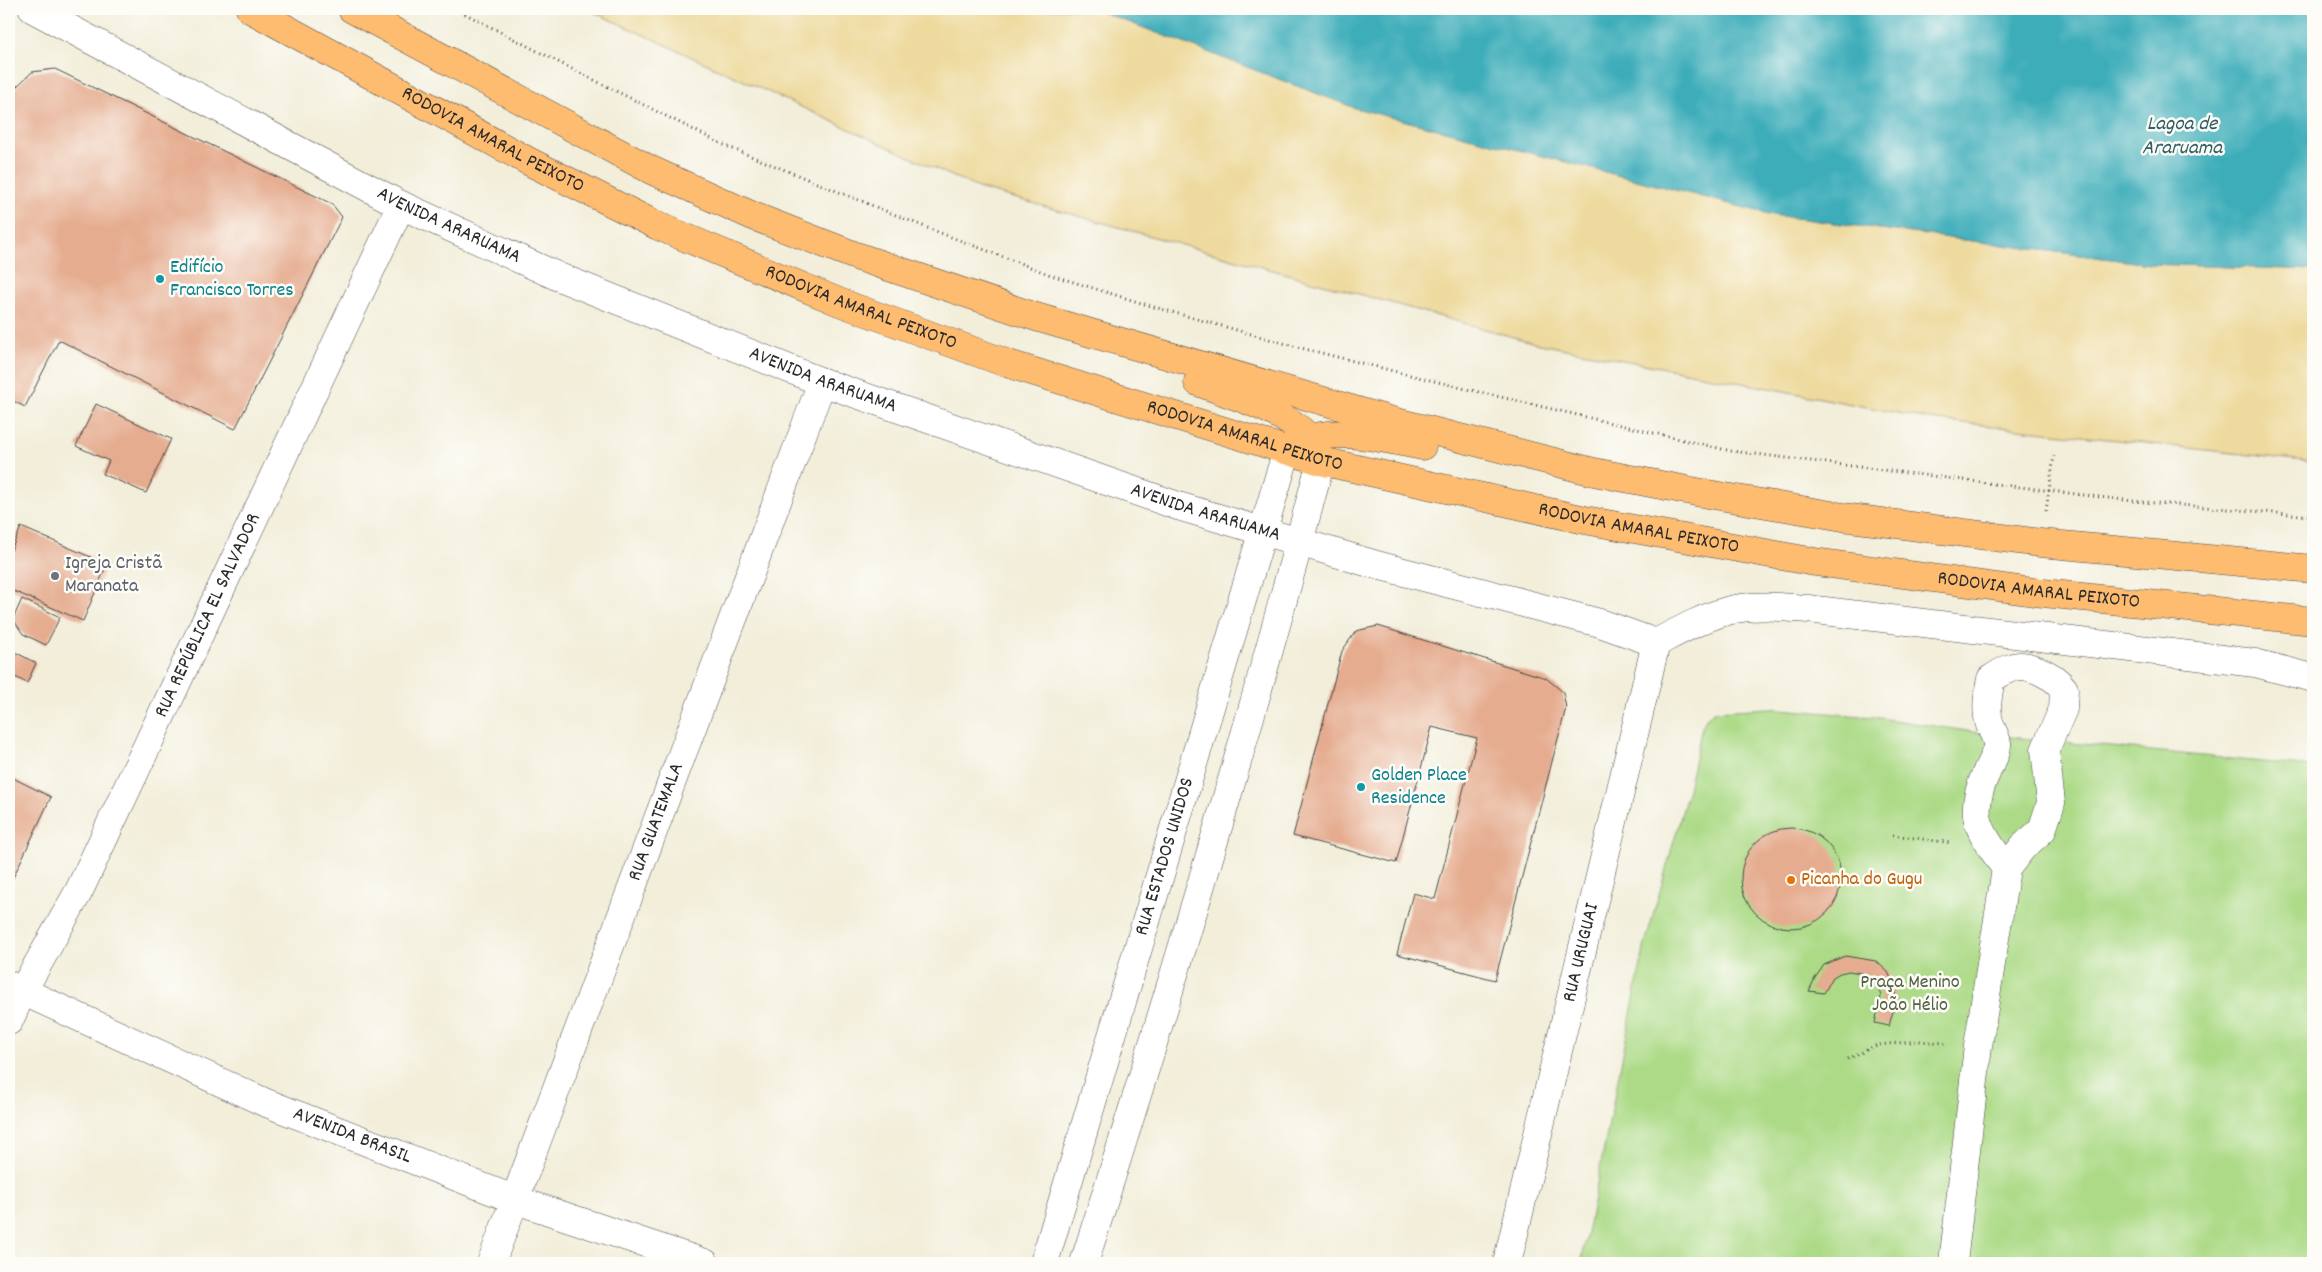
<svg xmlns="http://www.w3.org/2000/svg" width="2322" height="1272" viewBox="0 0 2322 1272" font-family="Dekko,sans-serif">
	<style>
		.green { fill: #acda86; stroke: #6c8258 }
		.sand { fill: #eeda9e; stroke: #8c8264 }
		.water { fill: #3dadba; stroke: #346c72 }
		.building { fill: #e5ac8f }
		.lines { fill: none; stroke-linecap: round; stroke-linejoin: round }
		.pedestrian-casing { stroke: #494845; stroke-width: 29 }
		.minor-casing { stroke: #494845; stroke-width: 29 }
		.trunk-casing { stroke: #494845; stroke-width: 29 }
		.path { stroke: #494845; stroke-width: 3; stroke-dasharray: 1 4; stroke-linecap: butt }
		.pedestrian { stroke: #fff; stroke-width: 28 }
		.minor { stroke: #fff; stroke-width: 28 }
		.trunk { stroke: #febc71; stroke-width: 28 }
		.culture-dot { fill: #0f9aa8; stroke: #fdfcf7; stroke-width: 2 }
		.worship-dot { fill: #6b7280; stroke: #fdfcf7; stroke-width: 2 }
		.food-dot { fill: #e8710a; stroke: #fdfcf7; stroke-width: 2 }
		.labels { text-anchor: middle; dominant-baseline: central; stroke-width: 5; stroke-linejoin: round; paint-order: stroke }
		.street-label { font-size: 20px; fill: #2b2b2b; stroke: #fdfcf7 }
		.culture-label { font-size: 20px; fill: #0d838f; stroke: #fdfcf7; text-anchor: start }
		.worship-label { font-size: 20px; fill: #5b616d; stroke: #fdfcf7; text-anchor: start }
		.food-label { font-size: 20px; fill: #c56008; stroke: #fdfcf7; text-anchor: start }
		.park-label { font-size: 20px; fill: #526046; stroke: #fdfcf7 }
		.water-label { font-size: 21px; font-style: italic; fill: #325f64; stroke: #fdfcf7 }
	</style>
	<rect width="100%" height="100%" fill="#fdfcf7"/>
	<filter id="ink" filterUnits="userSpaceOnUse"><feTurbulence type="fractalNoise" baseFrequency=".02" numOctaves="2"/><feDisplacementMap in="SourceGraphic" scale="10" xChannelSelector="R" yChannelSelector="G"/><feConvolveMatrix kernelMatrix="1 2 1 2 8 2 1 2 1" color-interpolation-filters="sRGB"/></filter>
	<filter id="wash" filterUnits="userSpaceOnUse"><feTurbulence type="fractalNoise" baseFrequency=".0096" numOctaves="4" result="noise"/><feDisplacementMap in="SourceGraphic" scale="20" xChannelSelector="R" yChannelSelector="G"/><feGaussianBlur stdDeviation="1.12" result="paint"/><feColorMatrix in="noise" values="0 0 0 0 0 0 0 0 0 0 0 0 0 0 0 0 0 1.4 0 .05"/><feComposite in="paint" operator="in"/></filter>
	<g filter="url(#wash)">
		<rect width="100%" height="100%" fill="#f2eeda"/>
		<path class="green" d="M1769 708 1873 717 2001 736 2313 767V1263H1581L1645 944 1686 798 1702 727 1706 718 1715 711Z"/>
		<path class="sand" d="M587 9H1094L1355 108 1773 215 2149 264 2313 270V462L1929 419 1535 343 978 188Z"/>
		<path class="water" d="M1094 9H2313V270L2149 264 1773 215 1355 108Z"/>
		<g id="blocks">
			<g class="building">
				<path d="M55 69 332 204 342 217 235 429 59 340 25 407 9 399V100L15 88 32 72Z"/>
				<path d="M96 404 171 439 146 493 103 474 109 461 76 446Z"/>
				<path d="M21 527 107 564 83 621 9 589V555Z"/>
				<path d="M22 599 60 617 46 645 23 634 13 619Z"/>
				<path d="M1378 626 1546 678 1563 692 1566 708 1495 980 1397 954 1413 893 1435 899 1477 738 1432 727 1396 863 1293 836 1342 651 1356 631Z"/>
				<path d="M9 649 36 663 27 683 9 674Z"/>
				<path d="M9 776 51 797 11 882 9 881Z"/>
				<circle cx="1791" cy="878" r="50"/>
				<path d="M1845 956 1876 961 1888 972 1894 985 1896 1000 1889 1026 1875 1023 1881 996 1875 980 1866 974 1849 971 1840 973 1833 977 1824 993 1809 991 1815 978 1824 965Z"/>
			</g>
		</g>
	</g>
	<g filter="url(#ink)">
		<use href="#blocks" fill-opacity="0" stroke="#494845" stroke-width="1"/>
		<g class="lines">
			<defs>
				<path id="pedestrian" d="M1953 1263 1978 1046 2006 869 2022 848 2042 830 2051 803 2045 750 2063 709 2064 689C2057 680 2052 677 2042 672 2019 661 2011 666 1991 679 1988 694 1985 710 1990 725 1992 730 1996 737 1997 743 1998 752 1990 763 1987 771 1965 818 1981 831 2006 869"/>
				<g id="minor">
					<path id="s1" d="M33 9 401 205 559 277 822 382 1178 506 1373 564 1600 623 1656 643"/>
					<path d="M1656 643C1679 631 1702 618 1727 611 1752 604 1782 607 1808 609L2255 663 2313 678"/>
					<path id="s2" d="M9 985 264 1102 516 1200 705 1263"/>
					<path id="s3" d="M9 1021 22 992 79 891 401 205"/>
					<path id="s4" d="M491 1263 822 382"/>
					<path id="s5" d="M1044 1263 1287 450"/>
					<path d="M1084 1263C1169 998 1249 730 1321 461"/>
					<path id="s6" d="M1507 1263 1656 643"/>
				</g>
				<g id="trunk">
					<path id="s7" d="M250 9 530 162 658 226 839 302 1009 364 1321 461 1585 520 1815 562 2034 592 2313 621"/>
					<path d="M352 9 651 170 753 216 856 256 1036 317 1385 419 1594 472 1702 493 1843 517 2041 543 2313 569"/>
					<path d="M1198 382C1234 396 1280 408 1308 437 1314 444 1317 454 1321 461"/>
					<path d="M1295 445C1332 424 1383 439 1422 446"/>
				</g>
			</defs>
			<use href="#pedestrian" class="pedestrian-casing"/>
			<use href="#minor" class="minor-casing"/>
			<use href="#trunk" class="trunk-casing"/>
			<g class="path">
				<path d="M456 9 572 69 726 146 930 229 1051 275 1154 307 1301 348 1458 387 1731 451 2132 501 2313 516"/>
				<path d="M2046 511 2054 456"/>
				<path d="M1893 835 1952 843"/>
				<path d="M1848 1059 1877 1045 1919 1041 1945 1043"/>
			</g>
			<use href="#pedestrian" class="pedestrian"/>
			<use href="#minor" class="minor"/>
			<use href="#trunk" class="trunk"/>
		</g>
	</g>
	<g class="culture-dot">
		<circle cx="160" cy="279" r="5"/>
		<circle cx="1361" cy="787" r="5"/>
	</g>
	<circle class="worship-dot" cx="55" cy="576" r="5"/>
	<circle class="food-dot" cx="1791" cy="880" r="5"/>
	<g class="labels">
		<g class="street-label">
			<text stroke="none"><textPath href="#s7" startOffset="276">RODOVIA AMARAL PEIXOTO</textPath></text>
			<text stroke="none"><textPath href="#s1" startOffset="469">AVENIDA ARARUAMA</textPath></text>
			<text stroke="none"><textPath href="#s7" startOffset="681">RODOVIA AMARAL PEIXOTO</textPath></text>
			<text stroke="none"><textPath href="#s1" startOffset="874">AVENIDA ARARUAMA</textPath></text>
			<text stroke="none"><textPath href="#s7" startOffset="1086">RODOVIA AMARAL PEIXOTO</textPath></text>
			<text stroke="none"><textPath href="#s1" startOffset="1279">AVENIDA ARARUAMA</textPath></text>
			<text stroke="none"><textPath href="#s7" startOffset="1491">RODOVIA AMARAL PEIXOTO</textPath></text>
			<text stroke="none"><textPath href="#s7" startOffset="1896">RODOVIA AMARAL PEIXOTO</textPath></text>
			<text stroke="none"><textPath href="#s3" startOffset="452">RUA REPÚBLICA EL SALVADOR</textPath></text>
			<text stroke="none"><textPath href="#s4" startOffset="471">RUA GUATEMALA</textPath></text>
			<text stroke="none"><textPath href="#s5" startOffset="424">RUA ESTADOS UNIDOS</textPath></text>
			<text stroke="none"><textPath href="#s6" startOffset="319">RUA URUGUAI</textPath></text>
			<text stroke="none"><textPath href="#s2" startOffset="375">AVENIDA BRASIL</textPath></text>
		</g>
		<g class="culture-label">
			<text x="170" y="268">Edifício<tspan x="170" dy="23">Francisco Torres</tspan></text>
			<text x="1371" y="776">Golden Place<tspan x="1371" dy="23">Residence</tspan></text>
		</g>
		<g class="worship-label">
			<text x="65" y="564">Igreja Cristã<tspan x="65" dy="23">Maranata</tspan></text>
		</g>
		<g class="food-label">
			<text x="1801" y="880">Picanha do Gugu</text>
		</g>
		<g class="park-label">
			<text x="1910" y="983">Praça Menino<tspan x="1910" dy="23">João Hélio</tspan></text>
		</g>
		<g class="water-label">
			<text x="2182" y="125">Lagoa de<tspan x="2182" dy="24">Araruama</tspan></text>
		</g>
	</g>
	<rect width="2322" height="1272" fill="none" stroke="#fdfcf7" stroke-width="30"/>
</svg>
